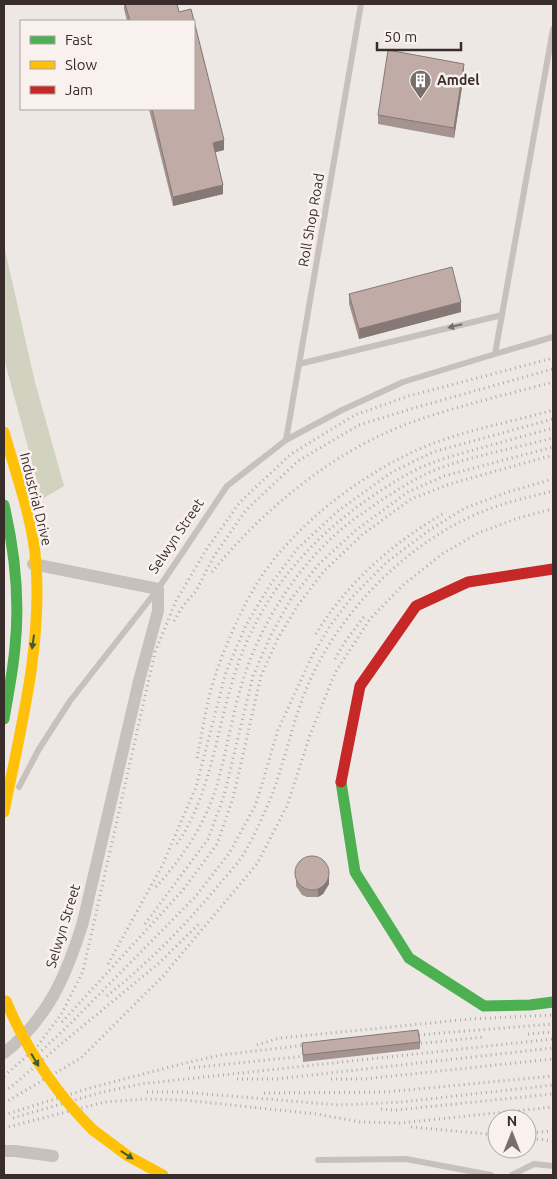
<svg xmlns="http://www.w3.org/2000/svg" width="557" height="1179" viewBox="0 0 557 1179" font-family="Ubuntu,sans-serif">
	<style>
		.green { fill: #d1d2bf }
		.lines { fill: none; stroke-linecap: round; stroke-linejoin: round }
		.lane { stroke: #c7c0bd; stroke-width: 6 }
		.street { stroke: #c7c0bd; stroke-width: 12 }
		.fast { stroke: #4caf50; stroke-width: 11 }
		.slow { stroke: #ffc107; stroke-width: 11 }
		.jam { stroke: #c62828; stroke-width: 11 }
		.rail { stroke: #afa9a7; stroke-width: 3; stroke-dasharray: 1 4; stroke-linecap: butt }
		.slow-bridge { stroke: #ffc107; stroke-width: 11 }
		.wall { fill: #a59390 }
		.shaded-wall { fill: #867875 }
		.building { fill: #c0aba7; stroke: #867875 }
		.oneway { fill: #786f6d }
		.oneway2 { fill: #3f5a38 }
		.labels { text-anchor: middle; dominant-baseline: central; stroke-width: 5; stroke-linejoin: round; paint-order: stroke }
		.poi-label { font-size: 14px; font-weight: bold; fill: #382d2b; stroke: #f9f1ed; text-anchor: start }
		.street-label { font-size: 14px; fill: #382d2b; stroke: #f9f1ed }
	</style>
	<rect width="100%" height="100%" fill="#eee8e4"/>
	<path class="green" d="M4 246 35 382 64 486 42 499 4 359Z"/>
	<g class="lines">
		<g class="lane">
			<path d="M495 354 553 29"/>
			<path d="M299 364 502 315"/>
			<path d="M286 440 361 4"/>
			<path d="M19 787 39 749 70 701 158 589 227 486 286 440 342 410 403 382 495 354 553 337"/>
			<path d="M318 1160 406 1159 491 1175"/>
			<path d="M512 1175 534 1164 553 1166"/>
		</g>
		<g class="street">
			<path d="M4 1053C48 1019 67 974 83 922L139 681 158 611V589L33 564"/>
			<path d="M4 1151H15L53 1156"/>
		</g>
		<g class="fast">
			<path d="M4 505C15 552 20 599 15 647 13 671 8 695 4 719"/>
			<path d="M341 782 355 872 409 958 484 1006 530 1005 553 1002"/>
		</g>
		<g class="slow">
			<path d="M4 432C16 475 33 519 36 564 42 648 20 731 4 812"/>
			<path d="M93 1130 128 1156 163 1175"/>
		</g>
		<path class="jam" d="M341 782 360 686 416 606 468 582 553 569"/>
		<g class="rail">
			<path d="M212 572C264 508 338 447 418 420 462 405 508 394 553 382"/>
			<path d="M174 621 183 606 196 591 214 556 246 510 298 461 359 425 414 408 553 369"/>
			<path d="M316 634C347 582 394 542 446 512"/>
			<path d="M335 659 345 642 366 614"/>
			<path d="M197 758C203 729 207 698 217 670 228 639 242 608 259 580 297 522 365 471 429 445 469 429 512 422 553 410"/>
			<path d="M177 844C211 794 216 732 234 676 258 599 305 543 371 497 392 483 413 469 437 461 450 456 464 453 477 449 502 442 528 435 553 428"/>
			<path d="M156 887C181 859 203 828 215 791 227 753 232 712 245 674 264 617 302 560 349 523 358 516 368 510 377 503 397 490 417 477 440 468 476 455 516 448 553 438"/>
			<path d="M145 924 208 839 224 796 253 676 271 635 291 599 318 565 356 530 408 492 444 476 553 447"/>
			<path d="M108 964 162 866 196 787 226 672 246 625 270 585 298 548 338 511 392 472 433 452 553 419"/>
			<path d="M107 996C148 963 183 928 217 887 225 877 236 866 243 855 252 840 260 823 267 807 283 770 290 730 305 692 334 619 399 550 470 517 497 504 525 498 553 491"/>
			<path d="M62 1022 183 890 217 844 233 798 261 676 278 638 298 605 324 571 362 535 411 499 450 484 553 455"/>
			<path d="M528 1034 553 1032"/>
			<path d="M404 1036 553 1024"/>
			<path d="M257 1045 280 1038 471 1019 553 1015"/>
			<path d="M406 1045 483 1037"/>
			<path d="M38 1054 67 1027 196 896 230 852 256 804 278 730 312 656 330 626 352 597 387 562 428 531 465 508 508 492 553 479"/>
			<path d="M189 1068 316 1055"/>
			<path d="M4 1076 36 1048 62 1013 83 971 155 652 176 601 206 550 240 502 291 454 355 415 409 396 553 358"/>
			<path d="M237 1079H276L553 1048"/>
			<path d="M331 1079H364L553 1059"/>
			<path d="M4 1091 11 1087 60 1045 159 963 200 923"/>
			<path d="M147 1092H182L339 1105 402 1102 553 1085"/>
			<path d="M264 1093 386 1092 553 1076"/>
			<path d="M4 1103 81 1058 163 976 257 864 287 806 310 735 335 673 370 619 402 586 442 554 478 533 518 518 553 509"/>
			<path d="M381 1109 396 1110 553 1094"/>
			<path d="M4 1115 90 1088 189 1062 221 1055 315 1044"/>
			<path d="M13 1118 99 1093 140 1084 553 1039"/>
			<path d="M411 1127 497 1135"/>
			<path d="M4 1128 105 1102 145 1099 184 1100 316 1114 361 1122 400 1123 553 1107"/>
			<path d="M527 1133 553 1131"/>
			<path d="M527 1138 553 1141"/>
		</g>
		<path class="slow-bridge" d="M6 1001C27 1051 55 1092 93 1130"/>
	</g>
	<g class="wall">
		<path d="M124 4H177L179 12 191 9 224 140V150L215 152 223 185V194L173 206 149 109H194V21H127L124 9Z"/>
		<path d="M464 74 454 138 378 124V115Z"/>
		<path d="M349 294 461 312 359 339 349 304Z"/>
		<path d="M296 867 329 884 323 894 318 897H307L302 895 296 886Z"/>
		<path d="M420 1042V1049L303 1062 302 1043Z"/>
	</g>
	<g class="shaded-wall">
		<path d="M464 64V74L454 138V128Z"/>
		<path d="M224 140V150L213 153V143Z"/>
		<path d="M223 185V194L173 206V197Z"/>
		<path d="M461 302V312L359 339V329Z"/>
		<path d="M329 877V884L323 894 318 897V889Z"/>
	</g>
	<g class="building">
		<path d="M125 4H177L179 12 191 9 224 140 213 143 223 185 173 197 152 109H194V21H130Z"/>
		<path d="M388 50 464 64 454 128 378 115Z"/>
		<path d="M452 267 461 302 359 329 349 294Z"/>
		<circle cx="312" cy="873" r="17"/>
		<path d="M418 1030 420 1042 303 1055 302 1043Z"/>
	</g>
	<defs><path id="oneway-solid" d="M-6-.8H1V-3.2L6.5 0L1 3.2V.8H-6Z" transform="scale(1.25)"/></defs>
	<use class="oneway" href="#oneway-solid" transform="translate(455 326) rotate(166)"/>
	<g class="oneway2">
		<use href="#oneway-solid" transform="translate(33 642) rotate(98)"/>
		<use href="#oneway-solid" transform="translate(35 1060) rotate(59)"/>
		<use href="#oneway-solid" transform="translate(127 1155) rotate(33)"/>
	</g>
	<defs>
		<symbol id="building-pin" viewBox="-11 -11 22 30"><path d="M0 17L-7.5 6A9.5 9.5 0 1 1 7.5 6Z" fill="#786e6c" stroke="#f9f1ed"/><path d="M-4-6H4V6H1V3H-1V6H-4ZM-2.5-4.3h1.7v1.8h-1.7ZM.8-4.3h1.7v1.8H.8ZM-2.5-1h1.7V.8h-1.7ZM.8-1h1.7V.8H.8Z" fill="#fff"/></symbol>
	</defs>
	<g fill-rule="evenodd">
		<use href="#building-pin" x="408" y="68" width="25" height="34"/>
	</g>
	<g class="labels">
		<g class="poi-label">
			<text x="437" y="80">Amdel</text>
		</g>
		<g class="street-label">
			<text transform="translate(311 220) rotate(-80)">Roll Shop Road</text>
			<text transform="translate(36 499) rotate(76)">Industrial Drive</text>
			<text transform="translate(176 536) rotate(-56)">Selwyn Street</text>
			<text transform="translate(63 926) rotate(-73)">Selwyn Street</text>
		</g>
	</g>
	<rect width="557" height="1179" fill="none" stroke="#382d2b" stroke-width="10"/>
	<rect x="20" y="20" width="175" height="90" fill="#f9f1ed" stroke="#aca39f"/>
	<rect x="30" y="36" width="25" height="8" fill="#4caf50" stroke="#aca39f"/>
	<text x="65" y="45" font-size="15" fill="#382d2b">Fast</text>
	<rect x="30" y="61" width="25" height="8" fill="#ffc107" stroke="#aca39f"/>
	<text x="65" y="70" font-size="15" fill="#382d2b">Slow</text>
	<rect x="30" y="86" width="25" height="8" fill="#c62828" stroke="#aca39f"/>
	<text x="65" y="95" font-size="15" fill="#382d2b">Jam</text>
	<g transform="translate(512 1134)"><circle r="24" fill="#f9f1ed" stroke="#aca39f"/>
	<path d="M0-4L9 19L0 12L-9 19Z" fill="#786e6c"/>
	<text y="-8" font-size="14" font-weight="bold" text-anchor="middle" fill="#382d2b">N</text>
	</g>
	<path d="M377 42v8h84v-8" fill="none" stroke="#382d2b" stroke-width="2.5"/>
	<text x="384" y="42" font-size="15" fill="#382d2b" stroke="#f9f1ed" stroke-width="4" paint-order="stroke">50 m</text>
</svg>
